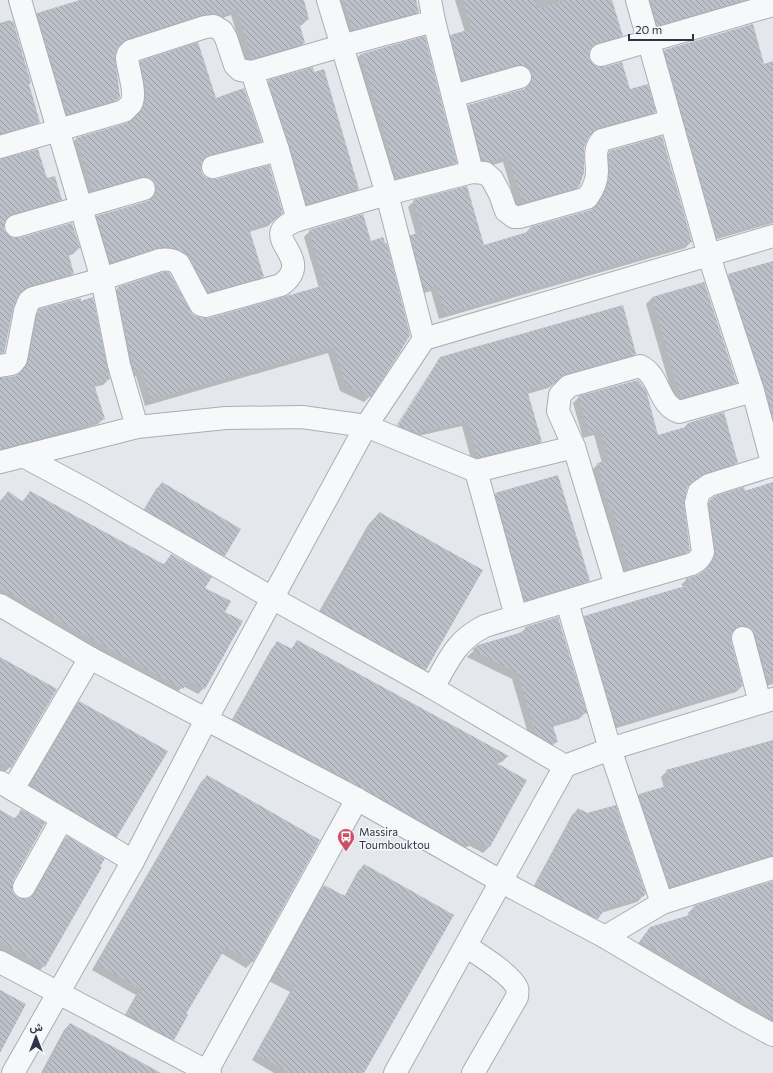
<svg xmlns="http://www.w3.org/2000/svg" width="773" height="1073" viewBox="0 0 773 1073" font-family="Commissioner,Vazirmatn,sans-serif">
	<style>
		.shadow { fill: #0003 }
		.building { fill: url(#building-back-hatch) }
		.lines { fill: none; stroke-linecap: round; stroke-linejoin: round }
		.minor-casing { stroke: #a9aeb6; stroke-width: 24 }
		.minor { stroke: #f7f8fa; stroke-width: 22 }
		.labels { text-anchor: middle; dominant-baseline: central; stroke-width: 3; stroke-linejoin: round; paint-order: stroke }
		.poi-label { font-size: 11px; fill: #2c3644; stroke: #f4f6f9; text-anchor: start }
	</style>
	<defs>
		<pattern id="building-back-hatch" width="6" height="6" patternUnits="userSpaceOnUse"><rect width="6" height="6" fill="#bcc1c9"/><path d="M-1 5l2 2M0 0l6 6M5-1l2 2" fill="none" stroke="#999ea5"/></pattern>
	</defs>
	<rect width="100%" height="100%" fill="#e4e7eb"/>
	<g class="shadow">
		<path d="M84 0H303L308 19 302 25 299 26 304 43 298 49 246 64 231 15 214 21H194L120 45 117 47 114 55 119 97 110 106 62 119 31 20 37 14Z"/>
		<path d="M337 0H415L418 12 412 18 347 35Z"/>
		<path d="M455 0H611L622 35 616 41 589 49 588 59 592 65 629 91 654 112 648 118 592 134 588 136 583 148 578 187 572 193 517 209 503 162 483 168 476 166 463 112 468 106 525 89 527 86 526 80 456 86 445 42 451 36 465 32Z"/>
		<path d="M641 0H757L651 31Z"/>
		<path d="M10 20 30 83 28 85 39 122 33 128 0 138V23Z"/>
		<path d="M664 51 764 65 773 62V223L710 241 659 57Z"/>
		<path d="M361 54 456 163 450 169 391 184 355 60Z"/>
		<path d="M141 62 215 99 261 141 255 147 203 161 200 164V171L203 176 282 213 268 226 249 232 263 276 257 282 202 298 184 264 105 268 91 223 97 217 149 201 150 192 87 196 70 145 76 139 128 124 135 118 139 111 135 68Z"/>
		<path d="M268 81 358 189 352 195 301 210 263 87Z"/>
		<path d="M610 152 691 242 685 248 439 319 431 291 418 295 405 242 411 236 416 235 408 207 414 201 484 246 525 234 530 228 591 211 594 208 602 193 604 158Z"/>
		<path d="M0 160 46 179 61 199 55 205 4 221 3 230 7 236 13 239 79 248 73 254 68 256 73 273 67 279 23 292 17 295 12 308 4 352 0 356Z"/>
		<path d="M310 231 370 242V396L364 402 340 391 328 353 145 406 136 376 128 378 112 294 118 288 190 313 198 318 209 319 319 288 304 237Z"/>
		<path d="M773 262V444L723 281 729 275Z"/>
		<path d="M704 283 736 382 730 388 675 404 646 304 652 298Z"/>
		<path d="M40 310 109 379 103 385 94 387 104 418 98 424 0 453V379L14 377 19 375 23 368 34 316Z"/>
		<path d="M635 354 629 360 559 380 548 388 527 394 540 442 534 448 472 463 462 426 409 438 393 432 435 364 394 429 396 430 438 362H437L440 358Z"/>
		<path d="M579 397 657 436 684 428 688 423 736 463 730 469 695 480 686 488 683 504 688 551 682 557 623 574 605 511 603 512 592 470 598 464 602 463 594 435 583 438 573 403Z"/>
		<path d="M162 483 224 555 218 561 140 516 156 489Z"/>
		<path d="M773 483V684L762 687 740 632H733L731 633 730 641 742 686 736 692 610 730 579 623 585 617 685 587 681 585 686 580 698 576 705 572 709 563 704 507 711 500Z"/>
		<path d="M8 492 22 502 30 492 163 565 171 555 204 588 224 612 204 688 198 694 183 686 176 694 0 597V501Z"/>
		<path d="M496 494 588 580 582 586 519 606 490 500Z"/>
		<path d="M379 513 426 669 414 681 312 624 368 525Z"/>
		<path d="M526 628 585 713 579 719 552 727 556 742 550 748 530 740 512 679 467 657 479 646 519 634Z"/>
		<path d="M278 642 291 649 297 642 508 756 502 762 496 764 526 780 489 847 483 853 468 845 461 852 229 725 272 648Z"/>
		<path d="M0 658 10 767 4 773 0 770Z"/>
		<path d="M79 702 116 837 111 842 28 786 73 708Z"/>
		<path d="M773 741V863L664 893 633 801 639 795 664 788 661 777 667 771Z"/>
		<path d="M207 776 319 840 252 962 246 968 221 953 185 1015 173 1039 167 1045 122 1020 136 995 92 970 201 782Z"/>
		<path d="M578 809 587 814 645 894 637 902 601 913 591 924 531 891 572 815Z"/>
		<path d="M22 810 11 888 12 894 18 899 25 900 30 898 61 843 67 837 44 966 38 972 0 950V811L14 819Z"/>
		<path d="M364 865 363 1073H274L252 1060 290 992 269 981 318 892 324 886 344 897 358 871Z"/>
		<path d="M773 882V1029L635 947 651 928 689 916 688 913 694 907Z"/>
		<path d="M70 1024 146 1073H41L64 1030Z"/>
	</g>
	<g class="building">
		<path d="M80 0H304L309 19 299 22 305 43 252 59 237 10 220 15 213 14 201 15 127 39 119 45 115 55 120 97 117 100 68 114 55 76 37 13Z"/>
		<path d="M344 0H416L419 12 353 30Z"/>
		<path d="M463 0H535L536 9 566 0H612L623 36 598 43 592 46 589 52V59L593 64 598 67H604L622 62 630 89 648 84 656 112 599 128 593 132 588 138 584 148V173L579 187 523 203 508 156 490 162 482 160 468 105 524 89 529 85 532 80V73L528 68 523 65H517L462 80 450 35 471 29Z"/>
		<path d="M650 0H745L657 26Z"/>
		<path d="M13 21 31 83 29 84 40 122 0 134V25Z"/>
		<path d="M753 24 764 64 773 61V220L716 236 664 50Z"/>
		<path d="M425 36 457 163 397 179 361 54Z"/>
		<path d="M198 42 216 98 244 88 262 141 209 155 204 158 201 163V171L204 176 210 179H216L269 165 283 213 275 220 249 228 264 277 208 292 190 258 184 252 177 249 168 247 158 248 111 263 96 216 148 201 153 197 156 192V186L152 180 147 177H141L93 191 76 138 127 123 140 113 144 104 146 94 140 61Z"/>
		<path d="M313 67 314 72 324 69 359 189 307 204 290 147 268 80Z"/>
		<path d="M662 136 692 242 445 314 437 286 424 290 410 235 423 232 413 200 467 186 484 245 531 231 530 227 591 210 599 202 607 186 609 175V151Z"/>
		<path d="M38 149 47 178 55 176 62 200 12 214 7 218 4 223V230L8 235 13 238H19L72 223 80 248 68 252 74 274 29 286 22 291 18 296 13 309 4 353H0V159Z"/>
		<path d="M363 214 371 241 383 237 385 243H387L410 335 400 352 371 397 346 385 334 347 151 400 142 370 134 372 117 290H118V287L163 272H169L191 312 194 316 204 318H209L325 285 309 230Z"/>
		<path d="M773 261V417L765 388 728 274Z"/>
		<path d="M704 282 737 383 681 398 652 297Z"/>
		<path d="M93 297 110 379 94 384 105 419 48 435 49 437 0 449V378L15 376 21 372 26 366 28 361 39 309 81 298V301Z"/>
		<path d="M623 305 636 354 566 374 555 383 527 390 542 442 478 458 468 421 416 433 398 425 440 357Z"/>
		<path d="M638 380 646 390 658 435 689 426 688 423 724 412 738 463 702 475 692 482 687 488 684 504 690 551 629 569 611 506H609L597 463 609 460 600 430 589 433 578 396Z"/>
		<path d="M558 475 590 581 525 601 495 493Z"/>
		<path d="M162 482 241 529 225 556 145 510Z"/>
		<path d="M773 482V677L767 679 755 635 752 630 746 626H739L734 629 731 635V641L743 686 616 725 584 616 695 583 685 579 698 575 705 570 711 564 715 556V550L709 504 710 500 715 496 744 487 745 491Z"/>
		<path d="M8 491 23 502 30 491 165 565 171 554 212 577 205 588 231 601 225 612 243 621 205 689 188 680 183 689 0 588V504Z"/>
		<path d="M379 512 483 570 426 670 323 612Z"/>
		<path d="M558 617 587 713 552 723 558 742 552 744 536 734 518 673 472 650 478 645 526 631 525 627Z"/>
		<path d="M297 640 509 756 493 761 527 780 490 847 473 838 468 847 363 788 234 719 277 641 292 649Z"/>
		<path d="M0 657 57 689 11 768 0 761Z"/>
		<path d="M79 701 168 751 117 837 34 788 37 782 33 780Z"/>
		<path d="M773 740V856L670 887 639 794 670 785 666 770Z"/>
		<path d="M207 775 320 840 253 962 226 947 186 1014 188 1015 174 1040 127 1014 142 989 97 964Z"/>
		<path d="M616 805 646 894 644 895V896L606 907 598 919 536 884 578 808 587 813Z"/>
		<path d="M21 809 45 823 13 881 12 888 13 893 18 898 25 899 30 898 35 893 67 836 105 859 100 866 102 867 45 967 0 941V810L16 819Z"/>
		<path d="M364 864 454 915 364 1073H290L257 1054 295 986 275 974 324 885 345 896Z"/>
		<path d="M773 881V1019L728 991 640 941 650 927 696 913 694 906Z"/>
		<path d="M0 990 26 1004 0 1053Z"/>
		<path d="M70 1023 112 1046 161 1073H43Z"/>
	</g>
	<g class="lines">
		<defs>
			<g id="minor">
				<path d="M20 0 102 279 119 365 137 427"/>
				<path d="M328 0 387 194 424 339"/>
				<path d="M637 0 709 256 753 391 773 466"/>
				<path d="M434 21 472 172 485 173 492 179 500 194 506 211 514 217H520L587 198C593 190 597 181 597 171 597 160 593 149 602 140L670 121"/>
				<path d="M601 55 773 5"/>
				<path d="M252 72 278 150 298 220 387 194 472 172"/>
				<path d="M453 96 520 77"/>
				<path d="M0 147 124 111C126 109 129 106 131 104 137 94 128 70 127 58L128 54 131 51 205 27 214 26 222 31 226 38 235 65 240 70 252 72 341 46 434 21 430 0"/>
				<path d="M213 167 278 150"/>
				<path d="M16 226 144 189"/>
				<path d="M0 366 12 364 16 359 25 311 29 301 33 298 102 279 160 260C167 259 173 259 179 264L199 302 201 305 206 306 281 285C319 257 252 236 298 220"/>
				<path d="M23 456 92 493 272 598 433 688 565 766"/>
				<path d="M0 462 137 427 226 418 302 417 366 426 476 471 574 447"/>
				<path d="M476 471 516 616"/>
				<path d="M616 586 574 447 558 411 560 395 569 386 640 366C661 376 657 404 679 412L753 391"/>
				<path d="M567 602 610 749 662 903 605 937"/>
				<path d="M0 605 90 658 357 799 502 882 605 937 738 1016 773 1035"/>
				<path d="M743 638 760 703"/>
				<path d="M433 688C448 661 456 640 485 626L616 586 692 564C698 561 701 558 703 552L696 503 699 492 709 485 773 465"/>
				<path d="M0 782 133 861"/>
				<path d="M13 789 90 658"/>
				<path d="M24 887 62 819"/>
				<path d="M662 903 773 868"/>
				<path d="M466 946C478 954 512 975 517 988 518 991 517 994 517 997L473 1073"/>
				<path d="M0 962 210 1073"/>
				<path d="M13 1073 133 861 206 720 366 426 424 339 773 236"/>
				<path d="M206 1073 357 799"/>
				<path d="M395 1073 565 766 610 749 773 699"/>
			</g>
		</defs>
		<use href="#minor" class="minor-casing"/>
		<use href="#minor" class="minor"/>
	</g>
	<defs>
		<symbol id="bus-pin" viewBox="-11 -11 22 30"><path d="M0 17L-7.5 6A9.5 9.5 0 1 1 7.5 6Z" fill="#ca5067" stroke="#f4f6f9"/><path d="M-5-6H5V4H4V6H2V4H-2V6H-4V4H-5ZM-3.5-4V0h7V-4ZM-3.5 1.2v1.5H-2V1.2ZM2 1.2v1.5H3.5V1.2Z" fill="#fff"/></symbol>
	</defs>
	<g fill-rule="evenodd">
		<use href="#bus-pin" x="336" y="827" width="20" height="27"/>
	</g>
	<g class="labels">
		<g class="poi-label">
			<text x="359" y="831">Massira<tspan x="359" dy="13">Toumbouktou</tspan></text>
		</g>
	</g>
	<g transform="translate(36 1037)" stroke="#f4f6f9" stroke-width="3" paint-order="stroke">
	<path d="M0-3L7 15L0 10L-7 15Z" fill="#2c3644"/>
	<text y="-6" font-size="11" font-weight="bold" text-anchor="middle" fill="#2c3644">ش</text>
	</g>
	<path d="M629 34v6h64v-6" fill="none" stroke="#2c3644" stroke-width="2"/>
	<text x="635" y="34" font-size="12" fill="#2c3644" stroke="#f4f6f9" stroke-width="3" paint-order="stroke">20 m</text>
</svg>
